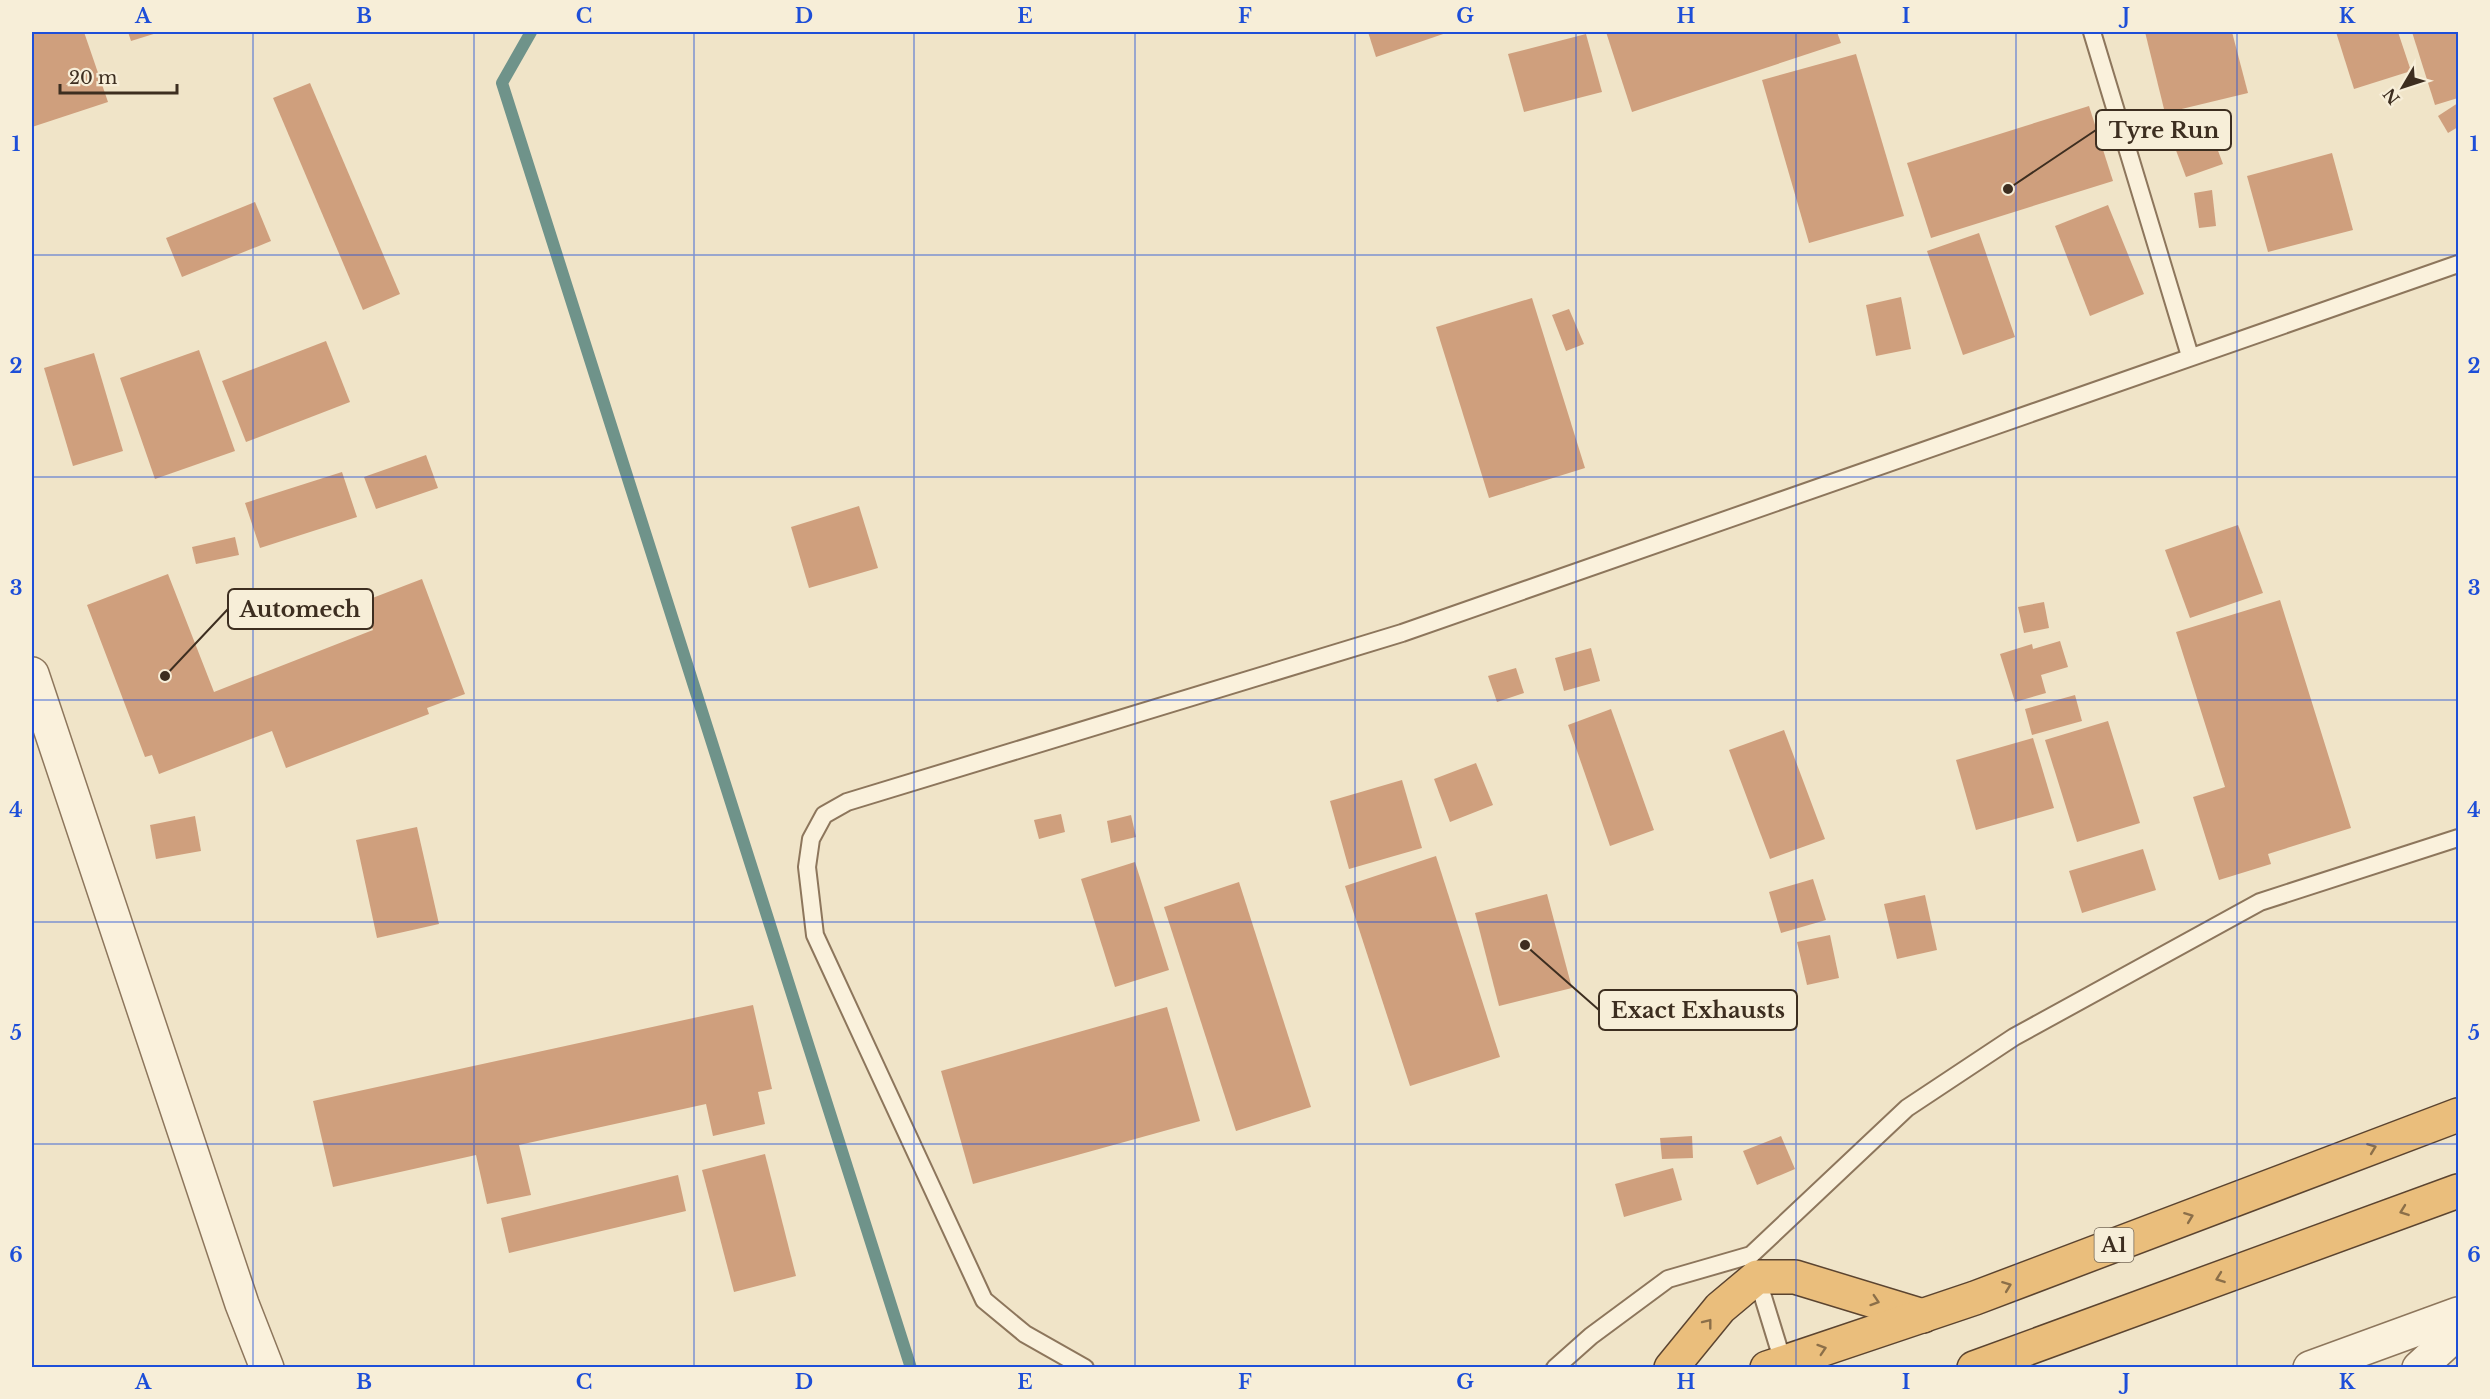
<svg xmlns="http://www.w3.org/2000/svg" width="2490" height="1399" viewBox="0 0 2490 1399" font-family="'Libre Baskerville',serif">
	<style>
		.lines { fill: none; stroke-linecap: round; stroke-linejoin: round }
		.stream { stroke: #6f938a; stroke-width: 12 }
		.building { fill: #cf9f7d }
		.service-casing { stroke: #8d765c; stroke-width: 20 }
		.minor-casing { stroke: #8d765c; stroke-width: 36 }
		.tertiary-casing { stroke: #8d765c; stroke-width: 36 }
		.trunk-casing { stroke: #5b4430; stroke-width: 36 }
		.service { stroke: #faf1dc; stroke-width: 16 }
		.minor { stroke: #faf1dc; stroke-width: 33 }
		.tertiary { stroke: #faf1dc; stroke-width: 33 }
		.trunk { stroke: #eabe7c; stroke-width: 33 }
		.oneway { stroke: #8b6f49 }
		.grid { fill: none; stroke: #1d4ed8; stroke-width: 1.5; stroke-opacity: 0.55 }
		.labels { text-anchor: middle; dominant-baseline: central; stroke-width: 5; stroke-linejoin: round; paint-order: stroke }
		.shield { fill: #f7eed8; stroke: #756857; stroke-width: 1.5 }
		.shield-label { font-size: 20px; font-weight: bold; fill: #3d2e20 }
		.leader { fill: none; stroke: #3d2e20; stroke-width: 2 }
		.callout-dot { fill: #3d2e20; stroke: #f7eed8; stroke-width: 2 }
		.callout { fill: #f7eed8; stroke: #3d2e20; stroke-width: 2 }
		.callout-label { font-size: 22px; text-anchor: middle; font-weight: bold; fill: #3d2e20 }
		.neatline { fill: none; stroke: #1d4ed8; stroke-width: 2 }
		.grid-label { font-size: 20px; text-anchor: middle; font-weight: bold; fill: #1d4ed8 }
	</style>
	<rect width="100%" height="100%" fill="#f0e4c8"/>
	<g class="lines">
		<path class="stream" d="M531 32 502 83 911 1368"/>
	</g>
	<g class="building">
		<path d="M32 32H84L108 102 32 127Z"/>
		<path d="M128 32H160L131 41Z"/>
		<path d="M1368 32H1449L1376 57Z"/>
		<path d="M1606 32H1837L1841 43 1632 112Z"/>
		<path d="M2145 32H2232L2248 93 2165 113Z"/>
		<path d="M2336 32H2398L2411 71 2354 89Z"/>
		<path d="M2412 32H2458V98L2435 105Z"/>
		<path d="M1586 34 1602 92 1524 112 1508 54Z"/>
		<path d="M1856 54 1904 216 1809 243 1762 80Z"/>
		<path d="M310 83 400 294 363 310 273 98Z"/>
		<path d="M2458 103V127L2448 133 2438 116Z"/>
		<path d="M2089 106 2113 181 1931 238 1907 163Z"/>
		<path d="M2208 124 2223 164 2186 177 2171 137Z"/>
		<path d="M2332 153 2353 230 2268 252 2247 176Z"/>
		<path d="M2212 190 2216 226 2199 228 2194 193Z"/>
		<path d="M255 202 271 241 182 277 166 238Z"/>
		<path d="M2108 205 2144 294 2090 316 2055 226Z"/>
		<path d="M1979 233 2015 337 1963 355 1927 251Z"/>
		<path d="M1901 297 1911 349 1876 356 1866 305Z"/>
		<path d="M1532 298 1585 468 1489 498 1436 327Z"/>
		<path d="M1569 309 1584 344 1566 351 1552 315Z"/>
		<path d="M326 341 350 402 246 442 222 381Z"/>
		<path d="M199 350 235 451 155 479 120 378Z"/>
		<path d="M94 353 123 451 73 466 44 368Z"/>
		<path d="M426 455 438 488 376 509 364 477Z"/>
		<path d="M342 472 357 517 260 548 245 503Z"/>
		<path d="M859 506 878 568 809 588 791 527Z"/>
		<path d="M2238 525 2263 593 2190 618 2165 550Z"/>
		<path d="M235 537 239 555 196 564 192 547Z"/>
		<path d="M168 574 214 692 373 630 362 602 422 579 465 694 427 708 429 714 286 768 272 731 159 774 152 755 145 757 87 605Z"/>
		<path d="M2280 600 2351 828 2268 854 2271 864 2219 880 2193 797 2225 787 2176 632Z"/>
		<path d="M2044 602 2049 628 2024 633 2018 607Z"/>
		<path d="M2060 641 2068 667 2041 675 2046 693 2015 702 2000 654 2032 644 2033 649Z"/>
		<path d="M1591 648 1600 681 1564 691 1555 658Z"/>
		<path d="M1516 668 1524 693 1497 702 1488 676Z"/>
		<path d="M2075 695 2082 721 2032 735 2025 709Z"/>
		<path d="M1611 709 1654 830 1610 846 1568 725Z"/>
		<path d="M2108 721 2140 823 2077 842 2045 740Z"/>
		<path d="M1784 730 1825 839 1770 859 1729 750Z"/>
		<path d="M2033 738 2054 808 1976 830 1956 760Z"/>
		<path d="M1476 763 1493 805 1450 822 1434 779Z"/>
		<path d="M1402 780 1422 848 1349 869 1330 801Z"/>
		<path d="M1061 814 1065 832 1039 839 1034 820Z"/>
		<path d="M1131 815 1136 837 1111 843 1107 821Z"/>
		<path d="M195 816 201 851 156 859 150 825Z"/>
		<path d="M417 827 439 924 377 938 356 840Z"/>
		<path d="M2143 849 2156 890 2082 913 2069 871Z"/>
		<path d="M1436 856 1500 1057 1410 1086 1345 886Z"/>
		<path d="M1135 862 1169 970 1115 987 1081 879Z"/>
		<path d="M1813 879 1826 920 1781 933 1769 892Z"/>
		<path d="M1239 882 1311 1107 1236 1131 1164 907Z"/>
		<path d="M1547 894 1572 988 1499 1006 1475 913Z"/>
		<path d="M1925 895 1937 950 1897 959 1884 904Z"/>
		<path d="M1830 935 1839 978 1807 985 1797 942Z"/>
		<path d="M753 1005 772 1089 758 1092 765 1124 713 1136 706 1104 519 1145 531 1195 487 1204 476 1155 333 1187 313 1101Z"/>
		<path d="M1167 1007 1200 1121 973 1184 941 1071Z"/>
		<path d="M1692 1136 1693 1158 1662 1159 1660 1138Z"/>
		<path d="M1781 1136 1795 1169 1757 1185 1743 1151Z"/>
		<path d="M765 1154 796 1276 734 1292 702 1170Z"/>
		<path d="M1673 1168 1682 1200 1624 1217 1615 1184Z"/>
		<path d="M678 1175 686 1211 509 1253 501 1218Z"/>
	</g>
	<g class="lines">
		<defs>
			<g id="service">
				<path d="M2092 32 2190 356"/>
				<path d="M1756 1274 1783 1362"/>
				<path d="M1085 1368 1025 1334 984 1300 815 935 807 867 811 839 824 815 847 802 1402 633 2458 264"/>
				<path d="M1555 1368 1591 1336 1668 1279 1751 1255 1907 1108 2014 1037 2260 902 2458 838"/>
			</g>
			<g id="minor">
				<path d="M2310 1368 2458 1314"/>
				<path d="M2419 1368 2458 1332"/>
			</g>
			<path id="tertiary" d="M32 674 242 1304 267 1368"/>
			<g id="trunk">
				<path d="M1671 1368 1720 1308 1757 1277H1795L1923 1316"/>
				<path d="M1767 1368 1975 1298 2458 1115"/>
				<path d="M1974 1368 2458 1191"/>
			</g>
		</defs>
		<use href="#service" class="service-casing"/>
		<use href="#minor" class="minor-casing"/>
		<use href="#tertiary" class="tertiary-casing"/>
		<use href="#trunk" class="trunk-casing"/>
		<use href="#service" class="service"/>
		<use href="#minor" class="minor"/>
		<use href="#tertiary" class="tertiary"/>
		<use href="#trunk" class="trunk"/>
	</g>
	<defs><path id="oneway-chevron" d="M-2-3.5L2.5 0L-2 3.5" fill="none" stroke-width="1.6" stroke-linecap="round" stroke-linejoin="round" transform="scale(1.5)"/></defs>
	<g class="oneway">
		<use href="#oneway-chevron" transform="translate(2372 1148) rotate(-21)"/>
		<use href="#oneway-chevron" transform="translate(2404 1211) rotate(160)"/>
		<use href="#oneway-chevron" transform="translate(2189 1217) rotate(-21)"/>
		<use href="#oneway-chevron" transform="translate(2220 1278) rotate(160)"/>
		<use href="#oneway-chevron" transform="translate(2007 1286) rotate(-21)"/>
		<use href="#oneway-chevron" transform="translate(1875 1301) rotate(18)"/>
		<use href="#oneway-chevron" transform="translate(1708 1323) rotate(-52)"/>
		<use href="#oneway-chevron" transform="translate(1822 1349) rotate(-18)"/>
	</g>
	<path class="grid" d="M253 32V1368M474 32V1368M694 32V1368M914 32V1368M1135 32V1368M1355 32V1368M1576 32V1368M1796 32V1368M2016 32V1368M2237 32V1368M32 255H2458M32 477H2458M32 700H2458M32 922H2458M32 1144H2458"/>
	<g class="labels">
		<rect class="shield" x="2094.5" y="1228" width="39" height="34" rx="4.5"/>
		<g class="shield-label">
			<text x="2114" y="1245">A1</text>
		</g>
	</g>
	<path class="leader" d="M2008 189L2096 130M165 676L228 609M1525 945L1599 1010"/>
	<g class="callout-dot">
		<circle cx="2008" cy="189" r="6"/>
		<circle cx="165" cy="676" r="6"/>
		<circle cx="1525" cy="945" r="6"/>
	</g>
	<g class="callout">
		<rect x="2096" y="110" width="135" height="40" rx="6"/>
		<rect x="228" y="589" width="145" height="40" rx="6"/>
		<rect x="1599" y="990" width="198" height="40" rx="6"/>
	</g>
	<g class="callout-label">
		<text x="2164" y="138">Tyre Run</text>
		<text x="300" y="617">Automech</text>
		<text x="1698" y="1018">Exact Exhausts</text>
	</g>
	<rect width="2490" height="1399" fill="none" stroke="#f7eed8" stroke-width="66"/>
	<g transform="translate(2403 87) rotate(231)" stroke="#f7eed8" stroke-width="4.5" paint-order="stroke">
	<path d="M0-4.5L10 22L0 15L-10 22Z" fill="#3d2e20"/>
	<text y="-9" font-size="16" font-weight="bold" text-anchor="middle" fill="#3d2e20">N</text>
	</g>
	<path d="M60 84v9h117v-9" fill="none" stroke="#3d2e20" stroke-width="3"/>
	<text x="69" y="84" font-size="18" fill="#3d2e20" stroke="#f7eed8" stroke-width="4.5" paint-order="stroke">20 m</text>
	<rect x="33" y="33" width="2424" height="1333" class="neatline"/>
	<g class="grid-label">
		<text x="143" y="23">A</text>
		<text x="364" y="23">B</text>
		<text x="584" y="23">C</text>
		<text x="804" y="23">D</text>
		<text x="1025" y="23">E</text>
		<text x="1245" y="23">F</text>
		<text x="1465" y="23">G</text>
		<text x="1686" y="23">H</text>
		<text x="1906" y="23">I</text>
		<text x="2126" y="23">J</text>
		<text x="2347" y="23">K</text>
		<text x="16" y="151">1</text>
		<text x="2474" y="151">1</text>
		<text x="16" y="373">2</text>
		<text x="2474" y="373">2</text>
		<text x="16" y="595">3</text>
		<text x="2474" y="595">3</text>
		<text x="16" y="817">4</text>
		<text x="2474" y="817">4</text>
		<text x="16" y="1040">5</text>
		<text x="2474" y="1040">5</text>
		<text x="16" y="1262">6</text>
		<text x="2474" y="1262">6</text>
		<text x="143" y="1389">A</text>
		<text x="364" y="1389">B</text>
		<text x="584" y="1389">C</text>
		<text x="804" y="1389">D</text>
		<text x="1025" y="1389">E</text>
		<text x="1245" y="1389">F</text>
		<text x="1465" y="1389">G</text>
		<text x="1686" y="1389">H</text>
		<text x="1906" y="1389">I</text>
		<text x="2126" y="1389">J</text>
		<text x="2347" y="1389">K</text>
	</g>
</svg>
